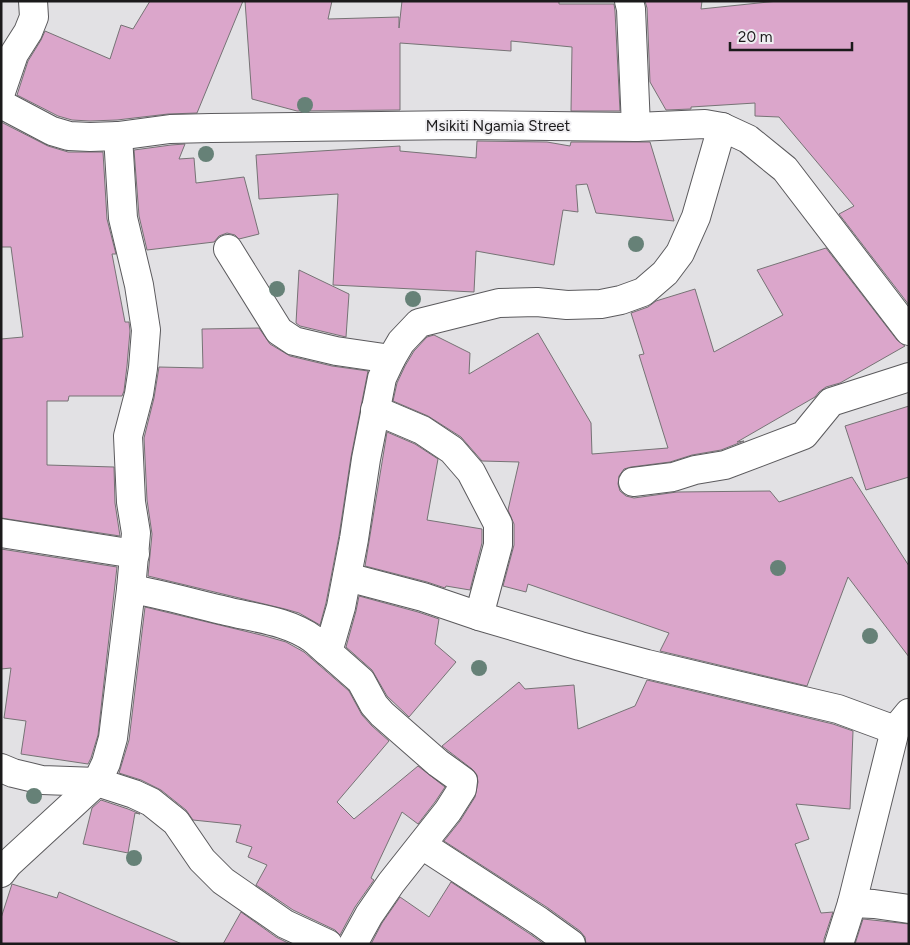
<svg xmlns="http://www.w3.org/2000/svg" width="910" height="945" viewBox="0 0 910 945" font-family="Figtree,sans-serif">
	<style>
		.building { fill: #dba6cb; stroke: #767375 }
		.lines { fill: none; stroke-linecap: round; stroke-linejoin: round }
		.minor-casing { stroke: #5b5a5d; stroke-width: 30 }
		.minor { stroke: #fff; stroke-width: 28 }
		.tree { fill: #668177 }
		.labels { text-anchor: middle; dominant-baseline: central; stroke-width: 4; stroke-linejoin: round; paint-order: stroke }
		.street-label { font-size: 15px; fill: #1b1a1b; stroke: #efeef1 }
	</style>
	<rect width="100%" height="100%" fill="#e2e1e4"/>
	<g class="building">
		<path d="M150 1H243L197 113 168 114 117 120 90 121 72 120 58 116 17 95 28 61 41 40 45 31 110 59 121 25 133 29Z"/>
		<path d="M245 1H332L328 19 399 17V28L402 1H559V4H614L615 11 620 111H571L572 47 511 41V51L400 43V110L297 111 252 99Z"/>
		<path d="M645 1H702L701 9 778 1H909V305L839 214 854 206 779 117 755 116V103L691 107V109L666 110 650 82 647 8Z"/>
		<path d="M1 122 48 146 68 152H103L107 219 116 254H112L125 322H129L130 331 127 366 124 391 122 396H69L68 401H47V465L114 467 115 503 120 536 1 518V339L23 337 11 247H1Z"/>
		<path d="M477 141 547 142 570 146 571 142H650L674 221 596 213 587 184 576 185 578 212 563 210 554 265 476 251 474 292 333 285 338 194 259 199 256 155 400 146V151L476 158Z"/>
		<path d="M185 144 179 159 194 158 196 183 244 177 259 234 239 239 235 235 227 233 219 236 214 242 147 250 139 216 134 150 171 145Z"/>
		<path d="M826 248 897 340 905 346 840 383 826 387 819 392 815 397 737 442 744 441 721 450 692 455 670 462 631 467 624 469 619 476 618 484 620 491 626 496 634 498 677 492 770 491 779 502 852 477 909 566V657L848 577 807 686 660 651 669 633 528 584 526 592 503 586 514 545V524L508 510 519 462 482 461 461 437 428 416 393 401 397 383 405 366 414 351 427 337 434 335 470 353 469 374 538 333 591 423 592 454 668 448 639 355 644 354 631 313 648 307 656 301 695 289 714 352 783 315 757 270Z"/>
		<path d="M299 270 349 294 346 337 300 326 296 323Z"/>
		<path d="M259 328 270 344 290 356 332 366 368 371 351 457 339 536 326 603 320 625 299 613 285 609 148 576 152 534 147 500 144 438 154 398 159 367 203 368 202 329Z"/>
		<path d="M909 406V477L866 490 845 426Z"/>
		<path d="M387 432 415 444 438 459 427 520 482 529V543L470 590 446 586 445 588 427 582 365 566Z"/>
		<path d="M1 549 117 567 98 735 91 758 88 764 21 754 26 721 4 718 11 668 1 669Z"/>
		<path d="M359 596 418 612 439 619 435 644 456 662 409 717 387 696 372 670 346 647 356 611Z"/>
		<path d="M145 607 265 636 286 642 304 652 349 691 362 715 372 726 389 741 337 802 354 819 418 766 445 787 435 802 418 824 402 812 371 878 374 880 355 907 340 935 335 930 293 910 256 885 267 865 248 857 252 847 236 842 241 825 193 820 186 810 161 790 141 780 119 773 129 740Z"/>
		<path d="M647 680 833 724 853 731 850 809 796 804 809 839 795 844 821 913 833 912 824 939V944H586L585 937 580 931 548 908 444 841 460 821 475 797 478 782 477 775 472 769 442 746 519 682 525 689 574 685 578 729 635 706Z"/>
		<path d="M101 800 128 809 140 814 135 813 128 853 83 844 92 808Z"/>
		<path d="M451 882 530 934 544 944H371L382 923 400 897 429 917Z"/>
		<path d="M12 884 57 898 59 892 182 944H1V918Z"/>
		<path d="M241 912 276 937 290 944H223Z"/>
		<path d="M863 919 909 924V944H855Z"/>
	</g>
	<g class="lines">
		<defs>
			<g id="minor">
				<path d="M629 1 631 9 636 127"/>
				<path d="M1 92 14 54 28 32 34 17 33 1"/>
				<path d="M1 104 52 131 69 136 90 137 118 136 170 129 211 128 464 125 636 127 705 124 722 127 748 139 785 169 909 331"/>
				<path d="M228 249 279 331 294 341 336 351 391 359"/>
				<path d="M375 410 422 430 452 450 471 472 498 524V545L479 616"/>
				<path d="M633 482 673 477 695 470 725 465 804 435 831 402 909 377"/>
				<path d="M1 533 135 554"/>
				<path d="M347 577 423 597 479 616 580 646 647 664 838 709 895 730"/>
				<path d="M131 589C162 594 191 603 222 610 252 618 287 620 313 639 318 643 323 648 328 652L341 607 354 539 366 459 382 378 391 359 401 342 419 323 499 303 537 302 567 305 601 304 621 300 643 292 665 273 680 253 696 217 722 127"/>
				<path d="M328 652 361 681 374 705 382 714 438 763 463 781 462 789 448 811 391 883 369 915 353 944"/>
				<path d="M1 768 13 773 42 780 97 782 134 794 151 802 176 822 202 860 223 881 285 924 328 944"/>
				<path d="M422 845 539 921 571 944"/>
				<path d="M1 873 8 864 97 782 106 763 113 738 131 589 136 533 131 502 128 436 139 394 143 368 146 330 139 285 123 218 118 136"/>
				<path d="M852 903 874 904 909 909"/>
				<path d="M839 944 852 903 895 730 909 713"/>
			</g>
		</defs>
		<use href="#minor" class="minor-casing"/>
		<use href="#minor" class="minor"/>
	</g>
	<g class="tree">
		<circle cx="305" cy="105" r="8"/>
		<circle cx="206" cy="154" r="8"/>
		<circle cx="636" cy="244" r="8"/>
		<circle cx="277" cy="289" r="8"/>
		<circle cx="413" cy="299" r="8"/>
		<circle cx="778" cy="568" r="8"/>
		<circle cx="870" cy="636" r="8"/>
		<circle cx="479" cy="668" r="8"/>
		<circle cx="34" cy="796" r="8"/>
		<circle cx="134" cy="858" r="8"/>
	</g>
	<g class="labels">
		<g class="street-label">
			<text x="498" y="126">Msikiti Ngamia Street</text>
		</g>
	</g>
	<rect width="910" height="945" fill="none" stroke="#1b1a1b" stroke-width="5"/>
	<path d="M730 42v8h122v-8" fill="none" stroke="#1b1a1b" stroke-width="2.5"/>
	<text x="738" y="42" font-size="15" fill="#1b1a1b" stroke="#efeef1" stroke-width="4" paint-order="stroke">20 m</text>
</svg>
